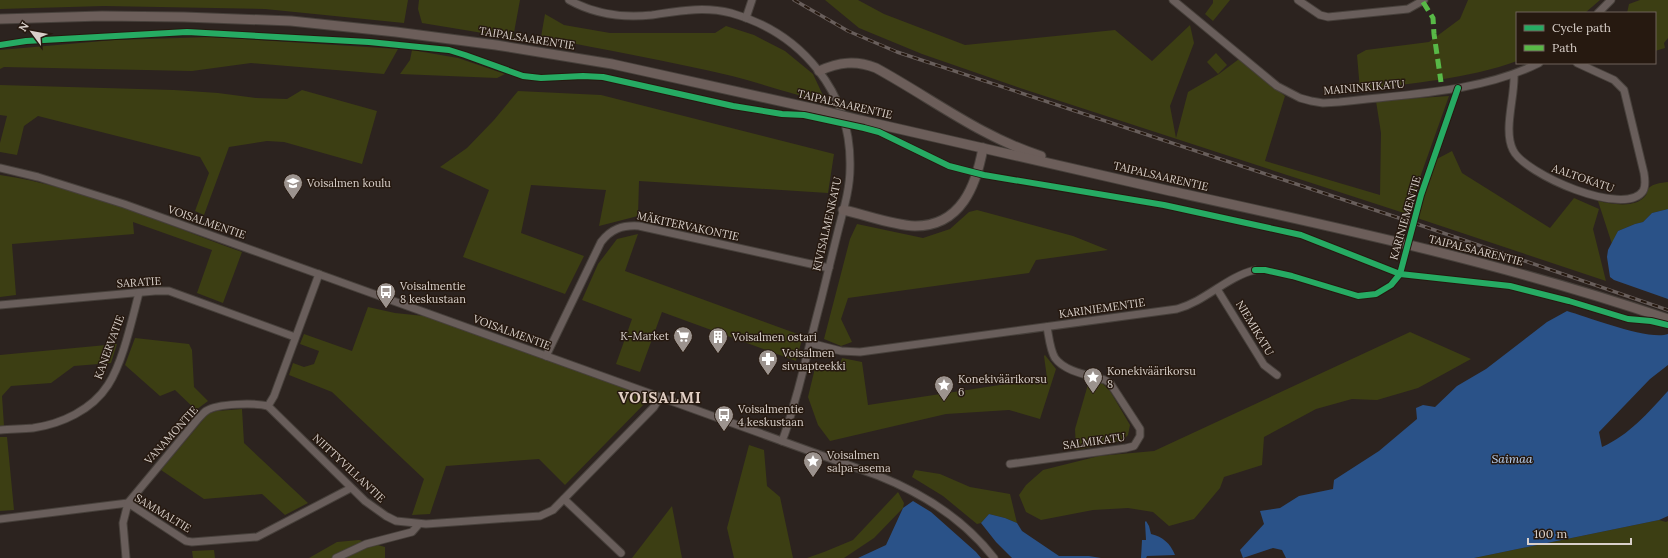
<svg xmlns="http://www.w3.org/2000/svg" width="1668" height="558" viewBox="0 0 1668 558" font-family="Lora,serif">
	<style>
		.green { fill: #3c3e13 }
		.water { fill: #2a5288 }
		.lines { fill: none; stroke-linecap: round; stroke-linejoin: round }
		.minor-casing { stroke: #47403b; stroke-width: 9 }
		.major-casing { stroke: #47403b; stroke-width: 11 }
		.minor { stroke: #695e5b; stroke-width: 7 }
		.major { stroke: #6c5e5a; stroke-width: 9 }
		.rail-casing { stroke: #685e5b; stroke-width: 3.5 }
		.rail { stroke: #261910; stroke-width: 2; stroke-dasharray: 6; stroke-linecap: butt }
		.major-bridge-casing { stroke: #47403b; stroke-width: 11; stroke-linecap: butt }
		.major-bridge { stroke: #6c5e5a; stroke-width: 9 }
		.quiet { stroke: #58b947; stroke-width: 5; stroke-dasharray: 10 5; stroke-linecap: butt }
		.cycleway-casing { stroke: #261910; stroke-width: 8 }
		.cycleway { stroke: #26ab63; stroke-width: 6 }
		.labels { text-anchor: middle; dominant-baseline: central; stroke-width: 3; stroke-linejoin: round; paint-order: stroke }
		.street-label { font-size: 11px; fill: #d9d0ca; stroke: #261910 }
		.poi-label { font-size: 11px; fill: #d9d0ca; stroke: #261910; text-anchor: start }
		.water-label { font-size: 12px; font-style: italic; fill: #bed8fa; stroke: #261910 }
		.district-label { font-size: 15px; font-weight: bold; letter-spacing: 1px; fill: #e1cec3; stroke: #261910 }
	</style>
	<rect width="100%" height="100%" fill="#2c231f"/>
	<g class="green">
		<path d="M0 0H408L404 23 265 9 104 6 0 9Z"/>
		<path d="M419 0H520L513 38 422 23 418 9Z"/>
		<path d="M825 0H858L884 14 965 45 1115 30 1152 61 1190 25 1194 43 1170 106 1176 138 1188 92 1219 74 1239 59 1285 96 1265 161 1380 195 1381 133 1376 101 1449 96 1407 214 1020 88 922 54 859 28Z"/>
		<path d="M1213 0H1230L1213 21 1205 14 1213 3Z"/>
		<path d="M1468 0H1600L1585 13H1517V61C1467 79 1413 83 1360 90L1357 55 1366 50 1429 42 1460 19Z"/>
		<path d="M1640 0H1668V38L1664 43 1665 48 1655 51V13H1627L1629 4Z"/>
		<path d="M545 14 564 25 610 33H715L726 26 754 35 785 51 813 74 826 102C794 95 763 84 732 76 669 61 605 50 541 37Z"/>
		<path d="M212 37 398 49 384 74 251 63 192 71 4 67 0 69V50L114 40Z"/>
		<path d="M412 50 458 58 505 74 497 78 400 74 410 60Z"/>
		<path d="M1216 53 1227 65 1218 74 1207 62Z"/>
		<path d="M0 85 174 90 218 93 256 98 287 99 302 90 377 111 362 164 284 142 267 141 229 147 204 215 195 211 209 173 200 157 38 116 24 126 17 155 0 152V143L7 116 0 115Z"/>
		<path d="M518 91 601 95 834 154 828 193 639 181 638 216 599 226 606 190 531 185 521 233 584 256 565 294 463 257 489 190 440 167 467 148 494 120Z"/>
		<path d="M1452 151 1462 173 1550 228 1574 198 1599 209 1593 229 1606 281 1417 218 1433 161Z"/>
		<path d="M0 175C82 187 164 224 242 252L223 303 197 293 212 250 133 222 134 234 12 244 16 295 0 297Z"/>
		<path d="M1668 182V209L1652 213 1643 222 1635 224 1618 231 1612 244 1598 201C1612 204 1636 209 1646 195 1647 194 1647 191 1648 189 1653 183 1661 183 1668 182Z"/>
		<path d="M977 210 1073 236 1108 250 1036 260 1029 273 848 298 841 319 852 342 841 346 824 339 850 239 857 224 923 238 950 229 969 212Z"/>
		<path d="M638 234 625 271 803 336 796 361 662 312 640 372 616 364 632 319 582 300 598 264 617 239Z"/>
		<path d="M368 307 395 313 424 316 651 397 565 485 539 459 446 466 430 514 412 515 424 479 332 392 289 375 293 363 304 367 314 364 319 351 300 344 304 334 352 351Z"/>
		<path d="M1410 332 1471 359 1418 388 1377 400 1352 399 1316 409 1264 437 1262 465 1224 477 1220 488 1194 519 1169 526 1153 512 1128 508 1093 510 1041 520 1026 512 1019 495 1026 485 1043 470 1099 456 1154 451Z"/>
		<path d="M135 338 189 344 192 350 194 387 208 401 196 410 175 390 160 396 125 365Z"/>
		<path d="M117 344 111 363 74 366 51 383 11 386 2 396 4 426 0 427V355Z"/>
		<path d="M1045 355 1056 369 1040 419 1009 410 946 414 830 441 818 425 808 397 815 368 840 365 842 358 862 362 868 405 1047 378 1044 356Z"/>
		<path d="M1089 381 1102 383 1110 391 1130 425 1128 435 1122 441 1076 450 1075 429Z"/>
		<path d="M242 409 244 443 308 503 285 515 262 494 204 499 161 470 208 414 217 411Z"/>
		<path d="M0 437H7L14 510 0 511Z"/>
		<path d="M749 445 764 450 767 486 780 497 793 558H734L727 528Z"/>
		<path d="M915 470 940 474 970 487 1010 494 1017 523 1005 518 989 514 981 523 977 524 943 496 912 477Z"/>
		<path d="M898 492 904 503 903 508 874 538 844 558H807L824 552 853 540Z"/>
		<path d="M672 506 682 558H632Z"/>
		<path d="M1659 520 1666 522 1668 521V558H1474Z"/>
		<path d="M359 540 385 547V558H309L337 542Z"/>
		<path d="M214 550 215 558H193L192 551Z"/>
	</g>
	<g class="water">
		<path d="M1668 209V299L1614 280 1610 277 1607 257 1608 250 1618 231 1635 224 1643 222 1652 213Z"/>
		<path d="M1567 311C1588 317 1649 341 1668 334V365L1650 379 1599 432 1602 447C1629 435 1648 413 1668 391V516L1659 520 1474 558H1286L1282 550 1273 548 1243 558 1240 550 1264 524 1260 511 1280 508 1299 496 1333 489 1334 480 1379 451 1417 419 1416 408 1423 405 1435 407 1457 386 1486 369 1547 322Z"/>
		<path d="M913 501 931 512 976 552 981 558H858L886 545 903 508Z"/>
		<path d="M989 514 1005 518 1017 523 1022 531 1059 556H1089L1101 558H1012L996 542 981 523Z"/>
		<path d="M1146 521 1149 526 1151 534C1163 537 1170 543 1175 555L1147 556 1146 558H1141L1142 540H1146L1145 522Z"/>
	</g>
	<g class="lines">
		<defs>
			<g id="minor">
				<path d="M569 0C594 14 624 18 652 15 679 11 704 6 731 13 802 33 852 93 850 168 850 188 844 208 839 227 833 251 827 276 821 300 813 330 806 360 798 390 793 407 789 424 782 441"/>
				<path d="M1173 0 1277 86 1300 98 1311 101 1323 103 1339 102C1405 94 1479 93 1539 63"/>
				<path d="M1298 0 1320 15 1328 17 1408 9 1424 0"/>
				<path d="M1598 13 1611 0"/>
				<path d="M746 18 752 0"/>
				<path d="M1514 75C1515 97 1503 130 1513 150 1524 174 1625 218 1643 191 1646 186 1645 179 1644 173L1624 90 1614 80 1577 63"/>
				<path d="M0 168 38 177 124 204 879 476C924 494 964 519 994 558"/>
				<path d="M319 274 274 396 268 406 365 501 386 516 396 521 426 524 540 516 553 510 654 407 660 397"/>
				<path d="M1217 289 1264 365 1277 375"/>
				<path d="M0 305 155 291H169L295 337"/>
				<path d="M810 343 841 351 860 352 1177 309C1206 301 1226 277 1255 270"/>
				<path d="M546 356 601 242C611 229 622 225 639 226L829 268"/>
				<path d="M0 430C11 429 22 429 33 428 61 424 92 410 108 385 123 362 132 319 139 293"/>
				<path d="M1010 464 1126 448 1134 446 1140 436V429L1110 383 1105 380C1089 375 1065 372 1055 358 1050 350 1049 337 1047 327"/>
				<path d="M564 499 621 553"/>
				<path d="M0 519 128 503 186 541 192 542 257 537 351 488"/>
				<path d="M126 558 123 523 128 503 197 420C200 417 203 413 206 411 218 403 255 403 268 406"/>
				<path d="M336 558 366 544 412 532 419 524"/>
			</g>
			<g id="major">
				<path d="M0 19 102 16 184 17 291 21 396 32 496 45 612 64 820 110"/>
				<path d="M819 71C839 62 856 60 876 68 931 98 981 137 1041 156"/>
				<path d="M860 120C962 143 1064 167 1166 190 1335 227 1504 263 1668 319"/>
				<path d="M843 210C867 215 891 225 915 226 961 226 976 186 983 148"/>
			</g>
		</defs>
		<use href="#minor" class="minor-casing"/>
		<use href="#major" class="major-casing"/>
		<use href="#minor" class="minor"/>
		<use href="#major" class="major"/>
		<defs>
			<path id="rail" d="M794 0 848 31 897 52 1414 223 1668 310"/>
		</defs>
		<use href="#rail" class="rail-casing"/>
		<use href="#rail" class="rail"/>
		<defs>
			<path id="major-bridge" d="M820 110 860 120"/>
		</defs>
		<use href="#major-bridge" class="major-bridge-casing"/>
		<use href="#major-bridge" class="major-bridge"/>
		<path class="quiet" d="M1423 2 1433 18 1434 34 1441 82"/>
		<defs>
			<g id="cycleway">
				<path d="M0 45 26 41 187 32 369 42 449 50 465 55 523 76 541 78 583 76 603 77 733 106 782 114 804 115 864 128 879 132 949 166 984 175 1164 205 1301 235 1400 274 1510 286 1569 301 1628 319 1651 321 1668 325"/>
				<path d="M1255 270H1265L1292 276 1358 296 1376 294 1391 285 1400 274 1421 195 1458 88"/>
			</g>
		</defs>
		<use href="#cycleway" class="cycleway-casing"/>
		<use href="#cycleway" class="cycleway"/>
	</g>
	<defs>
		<symbol id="school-pin" viewBox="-11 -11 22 30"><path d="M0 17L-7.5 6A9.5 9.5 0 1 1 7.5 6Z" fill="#9c938e" stroke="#261910"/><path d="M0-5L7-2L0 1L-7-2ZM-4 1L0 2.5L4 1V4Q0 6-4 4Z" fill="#fff"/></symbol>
		<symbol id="bus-pin" viewBox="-11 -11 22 30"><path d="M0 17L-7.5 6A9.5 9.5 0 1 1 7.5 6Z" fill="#9c938e" stroke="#261910"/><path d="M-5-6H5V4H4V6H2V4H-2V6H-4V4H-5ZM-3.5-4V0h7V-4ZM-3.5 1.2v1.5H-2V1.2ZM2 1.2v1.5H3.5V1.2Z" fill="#fff"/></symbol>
		<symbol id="supermarket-pin" viewBox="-11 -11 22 30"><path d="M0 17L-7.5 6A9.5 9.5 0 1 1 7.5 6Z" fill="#9c938e" stroke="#261910"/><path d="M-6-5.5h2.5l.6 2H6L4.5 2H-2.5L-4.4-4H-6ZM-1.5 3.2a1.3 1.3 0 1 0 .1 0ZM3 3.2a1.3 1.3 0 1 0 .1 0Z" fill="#fff"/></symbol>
		<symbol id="building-pin" viewBox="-11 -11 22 30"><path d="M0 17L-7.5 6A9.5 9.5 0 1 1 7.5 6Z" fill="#9c938e" stroke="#261910"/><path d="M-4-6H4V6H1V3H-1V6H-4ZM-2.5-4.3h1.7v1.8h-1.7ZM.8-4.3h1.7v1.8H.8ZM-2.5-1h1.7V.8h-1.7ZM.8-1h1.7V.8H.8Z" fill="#fff"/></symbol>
		<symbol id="pharmacy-pin" viewBox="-11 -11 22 30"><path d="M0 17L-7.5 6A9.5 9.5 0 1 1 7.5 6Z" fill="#9c938e" stroke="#261910"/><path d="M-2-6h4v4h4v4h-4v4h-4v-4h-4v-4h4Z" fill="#fff"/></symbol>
		<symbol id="sight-pin" viewBox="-11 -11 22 30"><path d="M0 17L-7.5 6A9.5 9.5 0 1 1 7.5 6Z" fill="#9c938e" stroke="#261910"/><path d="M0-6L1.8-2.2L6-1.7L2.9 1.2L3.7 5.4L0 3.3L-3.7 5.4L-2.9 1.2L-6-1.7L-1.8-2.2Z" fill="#fff"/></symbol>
	</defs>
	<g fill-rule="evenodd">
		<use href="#school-pin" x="282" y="172" width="22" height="30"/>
		<use href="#bus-pin" x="375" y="281" width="22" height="30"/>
		<use href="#supermarket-pin" x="672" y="325" width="22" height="30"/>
		<use href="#building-pin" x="707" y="326" width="22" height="30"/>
		<use href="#pharmacy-pin" x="757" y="348" width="22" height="30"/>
		<use href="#sight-pin" x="1082" y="366" width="22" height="30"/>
		<use href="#sight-pin" x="933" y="374" width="22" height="30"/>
		<use href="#bus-pin" x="713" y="404" width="22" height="30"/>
		<use href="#sight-pin" x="802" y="450" width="22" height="30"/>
	</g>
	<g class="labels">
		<g class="street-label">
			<text transform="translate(527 38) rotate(9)">TAIPALSAARENTIE</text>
			<text transform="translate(1364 87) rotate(-5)">MAININKIKATU</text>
			<text transform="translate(845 104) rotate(13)">TAIPALSAARENTIE</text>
			<text transform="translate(1161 176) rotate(13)">TAIPALSAARENTIE</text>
			<text transform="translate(1583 178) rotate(19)">AALTOKATU</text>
			<text transform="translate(1405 218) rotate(-74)">KARINIEMENTIE</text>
			<text transform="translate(207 222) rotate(19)">VOISALMENTIE</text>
			<text transform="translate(827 224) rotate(-77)">KIVISALMENKATU</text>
			<text transform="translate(688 226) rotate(12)">MÄKITERVAKONTIE</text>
			<text transform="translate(1476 250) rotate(14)">TAIPALSAARENTIE</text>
			<text transform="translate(139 282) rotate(-4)">SARATIE</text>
			<text transform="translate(1102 308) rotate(-8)">KARINIEMENTIE</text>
			<text transform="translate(1255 328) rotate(59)">NIEMIKATU</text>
			<text transform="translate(512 332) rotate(20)">VOISALMENTIE</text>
			<text transform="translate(109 347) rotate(-70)">KANERVATIE</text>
			<text transform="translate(171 435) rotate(-48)">VANAMONTIE</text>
			<text transform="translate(1094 441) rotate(-8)">SALMIKATU</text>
			<text transform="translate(349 468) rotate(43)">NIITTYVILLANTIE</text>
			<text transform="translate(163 513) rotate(31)">SAMMALTIE</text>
		</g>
		<g class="poi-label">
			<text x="307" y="183">Voisalmen koulu</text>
			<text x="400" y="286">Voisalmentie<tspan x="400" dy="13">8 keskustaan</tspan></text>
			<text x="669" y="336" text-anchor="end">K-Market</text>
			<text x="732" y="337">Voisalmen ostari</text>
			<text x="782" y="353">Voisalmen<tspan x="782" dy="13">sivuapteekki</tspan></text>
			<text x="1107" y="371">Konekiväärikorsu<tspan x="1107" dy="13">8</tspan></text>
			<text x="958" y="379">Konekiväärikorsu<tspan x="958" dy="13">6</tspan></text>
			<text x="738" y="409">Voisalmentie<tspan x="738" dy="13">4 keskustaan</tspan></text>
			<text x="827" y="455">Voisalmen<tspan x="827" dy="13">salpa-asema</tspan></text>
		</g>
		<g class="water-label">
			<text x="1512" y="458">Saimaa</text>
		</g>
		<g class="district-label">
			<text x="660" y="397">VOISALMI</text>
		</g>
	</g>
	<rect x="1516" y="12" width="140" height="52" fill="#261910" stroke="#6e625a"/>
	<rect x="1524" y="25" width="20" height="6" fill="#26ab63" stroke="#6e625a"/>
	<text x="1552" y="32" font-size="12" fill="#d9d0ca">Cycle path</text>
	<rect x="1524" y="45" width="20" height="6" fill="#58b947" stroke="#6e625a"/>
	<text x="1552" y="52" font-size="12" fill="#d9d0ca">Path</text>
	<g transform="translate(32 32) rotate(302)" stroke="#261910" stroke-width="3" paint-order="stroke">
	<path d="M0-3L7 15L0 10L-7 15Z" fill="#d9d0ca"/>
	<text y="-6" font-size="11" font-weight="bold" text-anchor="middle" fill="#d9d0ca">N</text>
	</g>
	<path d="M1528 538v6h103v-6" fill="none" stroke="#d9d0ca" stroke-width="2"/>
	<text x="1534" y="538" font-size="12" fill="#d9d0ca" stroke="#261910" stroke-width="3" paint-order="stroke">100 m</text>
</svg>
